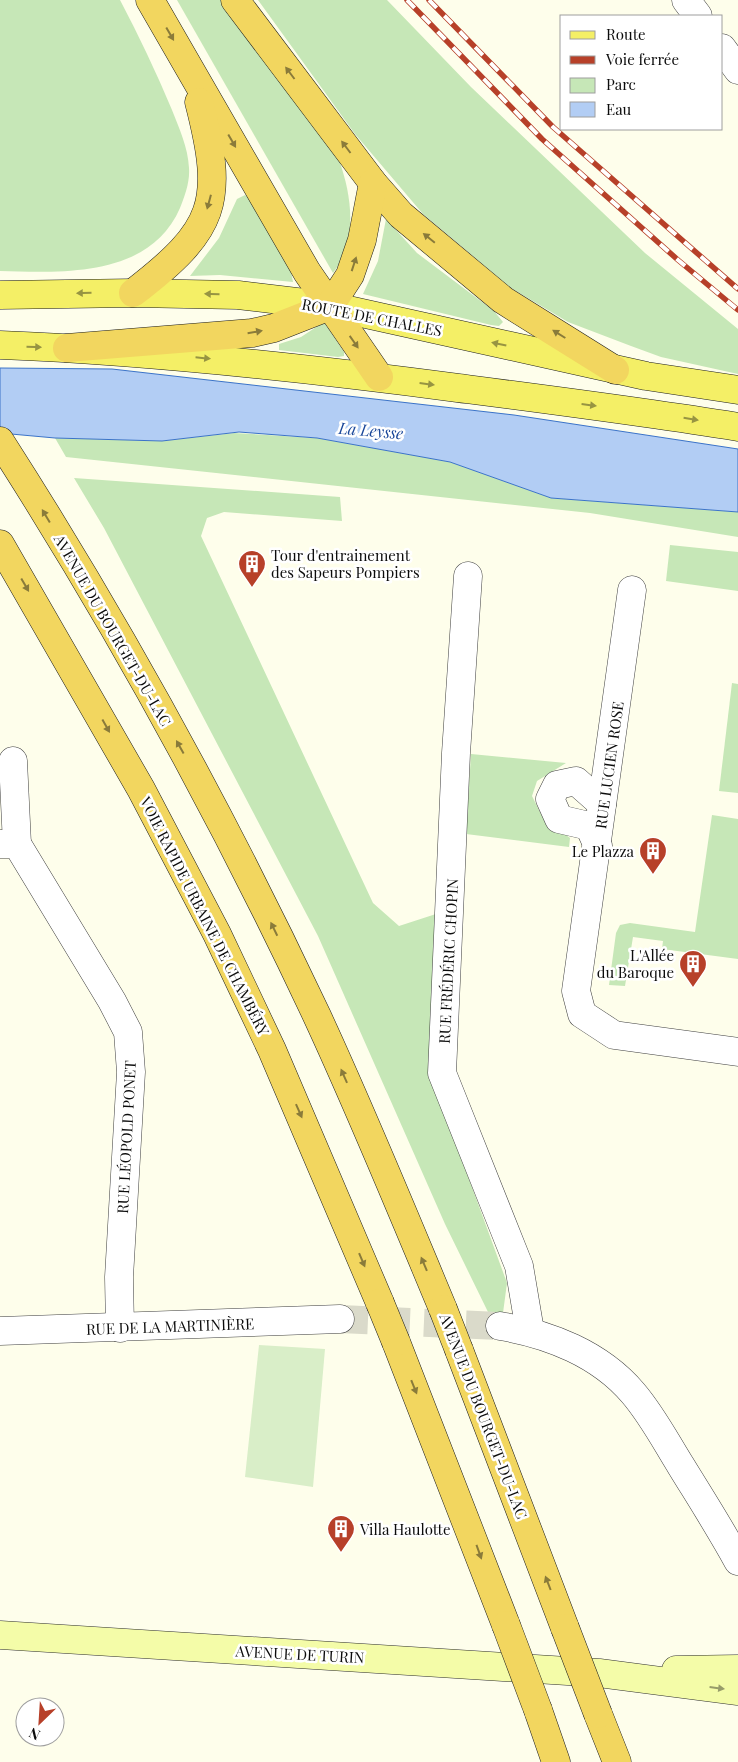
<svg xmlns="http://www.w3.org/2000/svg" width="738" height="1762" viewBox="0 0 738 1762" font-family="'Playfair Display',serif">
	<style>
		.green { fill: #c6e7b7 }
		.pitch { fill: #d9eec8 }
		.water { fill: #b2cdf4; stroke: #3b73c8 }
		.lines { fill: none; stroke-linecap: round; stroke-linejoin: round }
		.minor-tunnel { stroke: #dadaca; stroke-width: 28; stroke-dasharray: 28 14; stroke-linecap: butt }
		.minor-casing { stroke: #3f3f3f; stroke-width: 29 }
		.secondary-casing { stroke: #2e2e2e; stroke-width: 29 }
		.primary-casing { stroke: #1d1d1d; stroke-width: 29 }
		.trunk-casing { stroke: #1d1d1d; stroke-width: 29 }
		.minor { stroke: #fff; stroke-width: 28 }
		.secondary { stroke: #f4fca8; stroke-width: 28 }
		.primary { stroke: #f4ef66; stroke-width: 28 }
		.trunk { stroke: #f2d65f; stroke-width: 28 }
		.rail-casing { stroke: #b74029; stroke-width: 5.5 }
		.rail { stroke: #fff; stroke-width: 4; stroke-dasharray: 11; stroke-linecap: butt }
		.trunk-bridge-casing { stroke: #1d1d1d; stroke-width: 29; stroke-linecap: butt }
		.trunk-bridge { stroke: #f2d65f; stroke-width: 28 }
		.oneway { fill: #8a7b3a }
		.oneway2 { fill: #979442 }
		.oneway3 { fill: #979c6a }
		.labels { text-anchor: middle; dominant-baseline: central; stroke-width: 5; stroke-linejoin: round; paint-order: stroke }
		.street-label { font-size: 15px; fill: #0c0c0c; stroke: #fff }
		.poi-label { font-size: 15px; fill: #0c0c0c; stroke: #fff; text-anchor: start }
		.water-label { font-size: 16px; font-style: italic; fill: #1a4799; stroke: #fff }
	</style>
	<rect width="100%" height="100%" fill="#fefeeb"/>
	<g class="green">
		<path d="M0 0H120C139 36 156 72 172 110 179 128 188 147 189 168 190 182 185 195 180 208 150 277 64 273 0 271Z"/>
		<path d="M177 0H221L339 160C352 196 358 241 333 273Z"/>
		<path d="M258 0H387L471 87 645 253 738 329V374L661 357 631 346 568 322 511 288 423 214 355 134Z"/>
		<path d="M245 195 250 199 290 266 293 282 220 275 190 276 219 238 237 199Z"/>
		<path d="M386 219 417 253 494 311 503 322 499 326 491 325 363 294 378 261Z"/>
		<path d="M324 322 344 352V356L338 357 279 350V344L301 337Z"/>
		<path d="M234 433 317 438 450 462 551 498 738 512V537L590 513 66 457 55 438 162 441Z"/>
		<path d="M74 478 340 497 342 521 224 512 207 518 201 536 373 903 399 926 439 913 430 1072 507 1283 503 1313 488 1312 445 1224 318 936 104 528Z"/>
		<path d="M670 545 738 552V591L666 581Z"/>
		<path d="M732 683 738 684V793L719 791Z"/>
		<path d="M471 754 566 763 537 781 532 796 542 816 570 838 569 847 466 834Z"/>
		<path d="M712 815 738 819V959L662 949 663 941 633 937 625 986 609 985 616 933 620 925 630 923 695 932Z"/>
	</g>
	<path class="pitch" d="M259 1345 325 1349 313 1487 245 1477Z"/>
	<path class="water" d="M0 368 112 369 514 415 738 449V512L551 498 450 462 317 438 239 432 162 441 55 438 0 433Z"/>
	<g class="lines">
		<path class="minor-tunnel" d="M340 1319 500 1326"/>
		<defs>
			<g id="minor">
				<path d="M686 0 698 16"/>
				<path d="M722 48 738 70"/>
				<path d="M468 576 456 753 442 1073 519 1266 530 1331"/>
				<path d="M632 590 576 991 582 1014 614 1035 738 1052"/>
				<path d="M13 761 17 844"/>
				<path d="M0 844H17L112 1001 128 1032 131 1072 119 1277 120 1328"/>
				<path d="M598 846 589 826 559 819 550 799 557 785 576 781 602 804"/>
				<path d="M500 1326C549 1334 600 1354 633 1393 652 1415 666 1442 681 1466 700 1497 720 1528 738 1561"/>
				<path d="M0 1331 340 1319"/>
			</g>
			<g id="secondary">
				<path d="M0 1635 599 1673 738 1691"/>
				<path d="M676 1670 738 1669"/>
			</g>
			<g id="primary">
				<path d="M0 295 133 293 238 295 330 306 646 376 738 390"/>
				<path d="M0 345C153 351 306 368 458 388 551 400 645 412 738 427"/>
			</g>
			<g id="trunk">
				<path d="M150 0 307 272 379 377"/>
				<path d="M235 0 373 183 401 215 503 300 615 370"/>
				<path d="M133 293C216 229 225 203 199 102"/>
				<path d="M67 348 252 333 274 328 330 306 350 275 362 240 373 183"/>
				<path d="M0 441C118 625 224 818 317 1016 362 1113 402 1211 443 1309"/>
				<path d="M0 544 141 789 217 934 272 1050 380 1303"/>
				<path d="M396 1342 506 1625"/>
				<path d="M459 1350 565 1628"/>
				<path d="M538 1710 556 1762"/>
				<path d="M598 1714 617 1762"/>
			</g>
		</defs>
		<use href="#minor" class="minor-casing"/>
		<use href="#secondary" class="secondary-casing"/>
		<use href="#primary" class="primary-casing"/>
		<use href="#trunk" class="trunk-casing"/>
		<use href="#minor" class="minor"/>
		<use href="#secondary" class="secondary"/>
		<use href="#primary" class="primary"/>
		<use href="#trunk" class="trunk"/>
		<defs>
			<g id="rail">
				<path d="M407 0 542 139 678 260 738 310"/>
				<path d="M429 0 553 127 738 289"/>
			</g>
		</defs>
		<use href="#rail" class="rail-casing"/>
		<use href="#rail" class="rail"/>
		<defs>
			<g id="trunk-bridge">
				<path d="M380 1303 396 1342"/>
				<path d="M443 1309 459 1350"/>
				<path d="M506 1625 538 1710"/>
				<path d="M565 1628 598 1714"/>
			</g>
		</defs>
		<use href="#trunk-bridge" class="trunk-bridge-casing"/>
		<use href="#trunk-bridge" class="trunk-bridge"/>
	</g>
	<defs><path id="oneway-solid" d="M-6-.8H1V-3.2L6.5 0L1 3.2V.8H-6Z" transform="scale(1.25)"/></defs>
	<g class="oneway">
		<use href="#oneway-solid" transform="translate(170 34) rotate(60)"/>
		<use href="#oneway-solid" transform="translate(290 73) rotate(-127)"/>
		<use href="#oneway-solid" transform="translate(232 141) rotate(60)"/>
		<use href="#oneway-solid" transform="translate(346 147) rotate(-127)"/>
		<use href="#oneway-solid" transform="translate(209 202) rotate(105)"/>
		<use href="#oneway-solid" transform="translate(429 238) rotate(-141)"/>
		<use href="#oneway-solid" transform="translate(354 264) rotate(-72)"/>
		<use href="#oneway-solid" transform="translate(255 332) rotate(-10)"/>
		<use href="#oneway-solid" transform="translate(559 334) rotate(-148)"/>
		<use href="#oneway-solid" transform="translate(354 342) rotate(55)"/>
		<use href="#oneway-solid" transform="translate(46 516) rotate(-121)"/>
		<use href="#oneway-solid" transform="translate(25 585) rotate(60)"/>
		<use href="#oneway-solid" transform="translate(106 726) rotate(61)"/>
		<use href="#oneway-solid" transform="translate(180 747) rotate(-119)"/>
		<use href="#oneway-solid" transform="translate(274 929) rotate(-116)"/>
		<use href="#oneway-solid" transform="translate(344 1076) rotate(-114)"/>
		<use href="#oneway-solid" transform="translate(299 1111) rotate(66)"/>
		<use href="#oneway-solid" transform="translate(362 1260) rotate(67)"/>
		<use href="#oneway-solid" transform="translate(424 1264) rotate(-113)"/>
		<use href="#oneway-solid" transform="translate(414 1387) rotate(68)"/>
		<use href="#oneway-solid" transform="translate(479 1552) rotate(70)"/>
		<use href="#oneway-solid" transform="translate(548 1583) rotate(-111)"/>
	</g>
	<g class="oneway2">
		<use href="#oneway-solid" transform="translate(84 293) rotate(179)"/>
		<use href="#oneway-solid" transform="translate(212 294) rotate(-179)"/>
		<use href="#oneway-solid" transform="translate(499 344) rotate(-168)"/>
		<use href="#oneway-solid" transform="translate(34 347) rotate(2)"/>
		<use href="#oneway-solid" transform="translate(203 358) rotate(6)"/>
		<use href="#oneway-solid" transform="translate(427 384) rotate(7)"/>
		<use href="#oneway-solid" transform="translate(589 405) rotate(7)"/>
		<use href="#oneway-solid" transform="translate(691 419) rotate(9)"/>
	</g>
	<use class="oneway3" href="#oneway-solid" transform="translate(717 1688) rotate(7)"/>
	<defs>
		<symbol id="building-pin" viewBox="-11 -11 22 30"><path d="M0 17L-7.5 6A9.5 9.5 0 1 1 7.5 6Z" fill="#b74029" stroke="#fff"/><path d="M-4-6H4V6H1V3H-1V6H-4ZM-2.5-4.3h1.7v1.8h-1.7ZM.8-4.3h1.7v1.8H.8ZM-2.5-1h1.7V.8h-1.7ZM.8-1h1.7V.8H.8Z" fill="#fff"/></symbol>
	</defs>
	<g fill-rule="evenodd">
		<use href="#building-pin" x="236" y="548" width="32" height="43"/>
		<use href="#building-pin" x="637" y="835" width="32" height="43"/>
		<use href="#building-pin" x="677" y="948" width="32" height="43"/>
		<use href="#building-pin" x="325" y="1513" width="32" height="43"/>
	</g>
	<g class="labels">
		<g class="street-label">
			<text transform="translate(372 317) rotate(11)">ROUTE DE CHALLES</text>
			<text transform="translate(113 630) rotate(60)">AVENUE DU BOURGET-DU-LAC</text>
			<text transform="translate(609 765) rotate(-82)">RUE LUCIEN ROSE</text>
			<text transform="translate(205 916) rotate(63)">VOIE RAPIDE URBAINE DE CHAMBÉRY</text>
			<text transform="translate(448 961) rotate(-87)">RUE FRÉDÉRIC CHOPIN</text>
			<text transform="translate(126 1137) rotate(-87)">RUE LÉOPOLD PONET</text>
			<text transform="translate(170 1326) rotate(-2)">RUE DE LA MARTINIÈRE</text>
			<text transform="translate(484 1416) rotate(69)">AVENUE DU BOURGET-DU-LAC</text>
			<text transform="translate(300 1654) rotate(3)">AVENUE DE TURIN</text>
		</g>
		<g class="poi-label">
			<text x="271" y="555">Tour d'entrainement<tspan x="271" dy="17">des Sapeurs Pompiers</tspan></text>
			<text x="634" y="851" text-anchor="end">Le Plazza</text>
			<text x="674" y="955" text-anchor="end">L'Allée<tspan x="674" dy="17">du Baroque</tspan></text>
			<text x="360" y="1529">Villa Haulotte</text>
		</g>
		<g class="water-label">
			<text transform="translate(371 430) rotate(5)">La Leysse</text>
		</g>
	</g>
	<rect x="560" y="15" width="162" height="115" fill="#ffffff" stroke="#9e9e9e"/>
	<rect x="570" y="31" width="25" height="8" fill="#f4ef66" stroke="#9e9e9e"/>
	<text x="606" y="40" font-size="15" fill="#0c0c0c">Route</text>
	<rect x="570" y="56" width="25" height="8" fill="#b74029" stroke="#9e9e9e"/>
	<text x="606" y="65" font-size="15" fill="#0c0c0c">Voie ferrée</text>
	<rect x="570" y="78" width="25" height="15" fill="#c6e7b7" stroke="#9e9e9e"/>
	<text x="606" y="90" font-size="15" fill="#0c0c0c">Parc</text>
	<rect x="570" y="102" width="25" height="15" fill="#b2cdf4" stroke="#9e9e9e"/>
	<text x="606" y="115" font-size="15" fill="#0c0c0c">Eau</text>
	<g transform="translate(40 1722) rotate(205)"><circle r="24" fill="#ffffff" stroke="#9e9e9e"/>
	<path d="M0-4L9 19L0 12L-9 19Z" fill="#b74029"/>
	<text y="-8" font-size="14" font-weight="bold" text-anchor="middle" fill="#0c0c0c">N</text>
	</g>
</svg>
